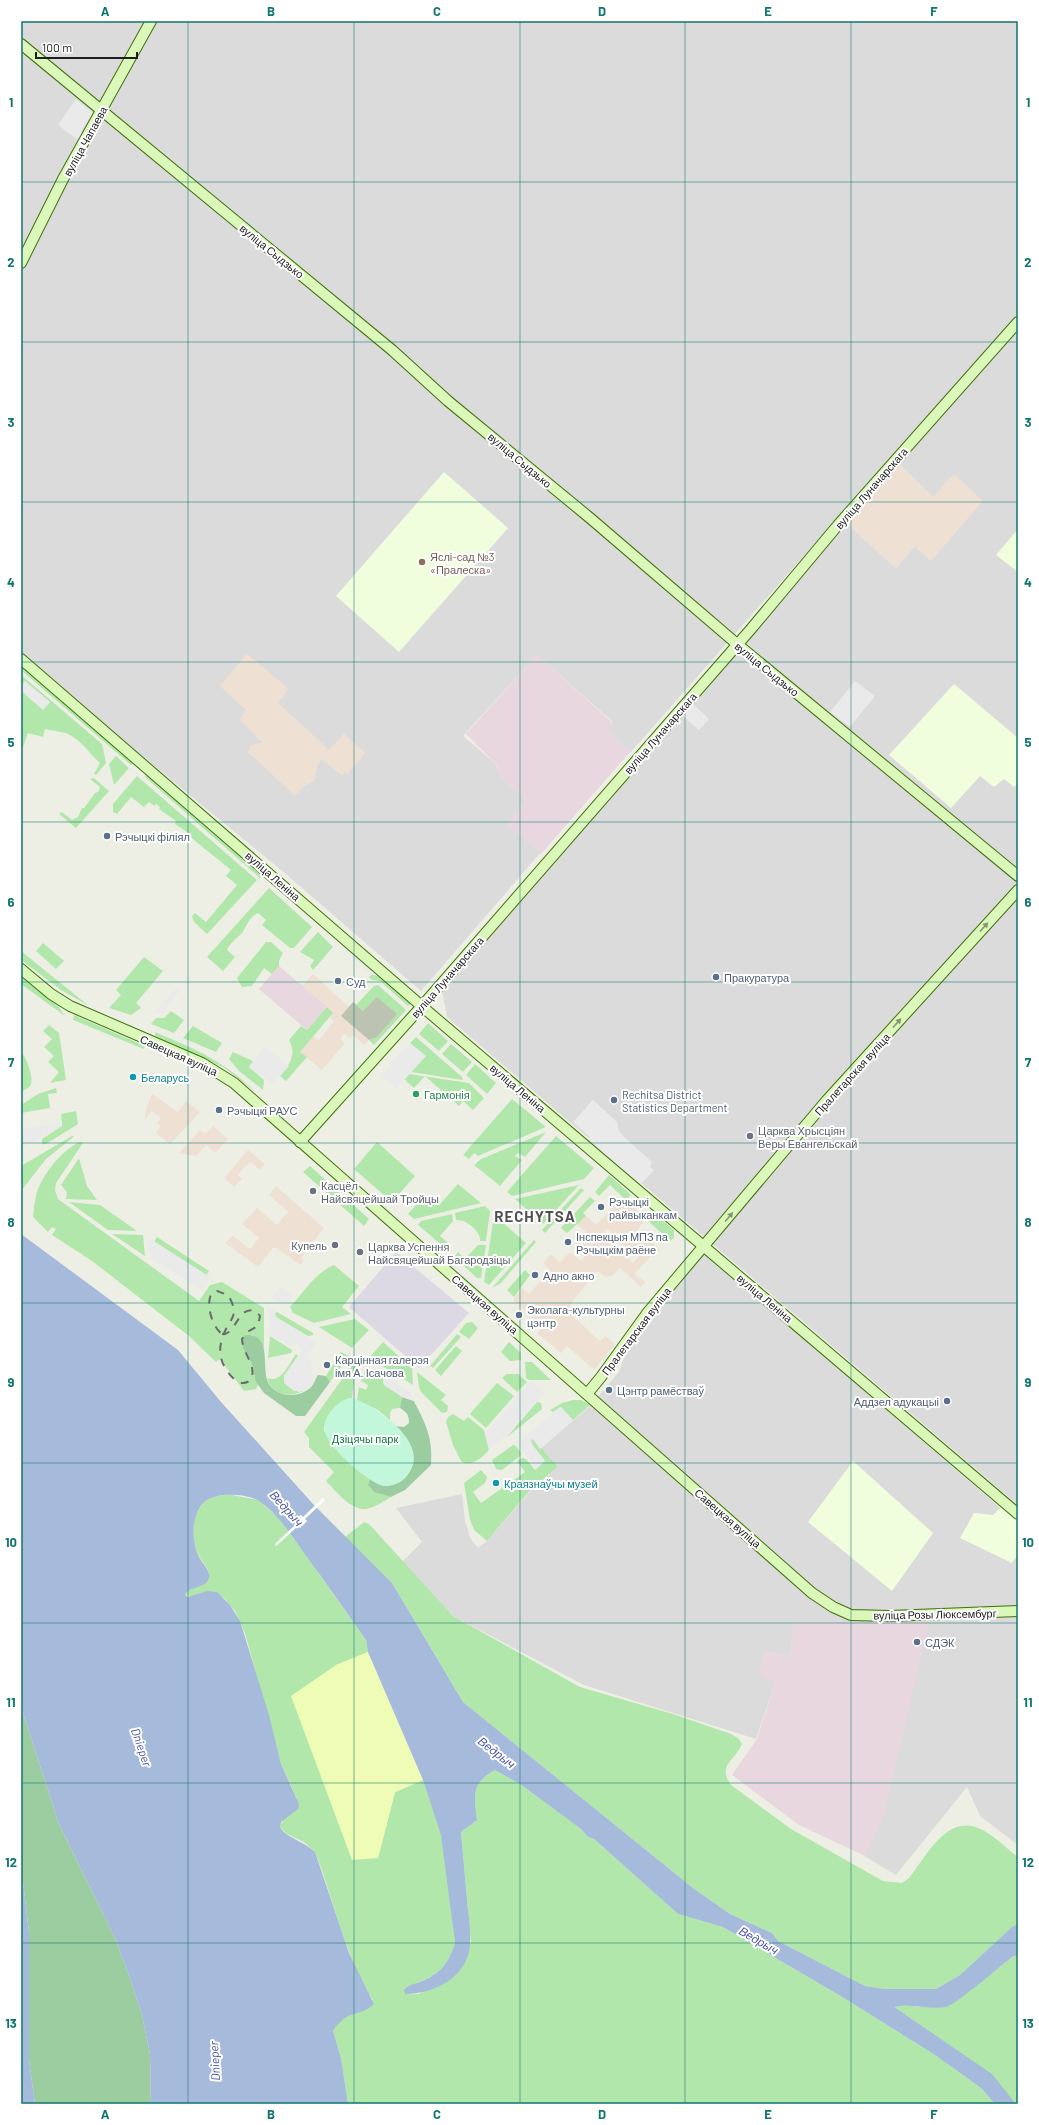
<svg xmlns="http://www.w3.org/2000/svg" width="1039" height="2125" viewBox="0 0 1039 2125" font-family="Barlow,sans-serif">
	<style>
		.residential { fill: #dcdbdb }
		.commercial { fill: #efe0d4; fill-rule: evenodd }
		.industrial { fill: #e8d7de }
		.education { fill: #f1fede }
		.construction { fill: #bcc3b0 }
		.grass { fill: #b2e7ac }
		.forest { fill: #9bcda0 }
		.sand { fill: #effcb5 }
		.park { fill: #c3f7dc }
		.parking { fill: #eaeaea }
		.plaza { fill: #ddd9e4 }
		.water { fill: #a6badb }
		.pier { fill: #fff }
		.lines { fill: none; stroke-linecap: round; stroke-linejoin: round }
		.secondary-casing { stroke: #3d7109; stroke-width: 12 }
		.secondary { stroke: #dcf7ba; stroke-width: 10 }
		.rail { stroke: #6c6c6c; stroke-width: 2; stroke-dasharray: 8 8; stroke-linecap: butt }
		.oneway { fill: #869574 }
		.grid { fill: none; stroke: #0f766e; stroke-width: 1; stroke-opacity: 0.55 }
		.education-dot { fill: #8d6e63; stroke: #fff; stroke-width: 1.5 }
		.service-dot { fill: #5c6f8a; stroke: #fff; stroke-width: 1.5 }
		.culture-dot { fill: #0f9aa8; stroke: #fff; stroke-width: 1.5 }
		.leisure-dot { fill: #2e9e5b; stroke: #fff; stroke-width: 1.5 }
		.worship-dot { fill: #6b7280; stroke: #fff; stroke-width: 1.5 }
		.labels { text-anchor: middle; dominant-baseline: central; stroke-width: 4; stroke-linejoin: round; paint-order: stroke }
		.street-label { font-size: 11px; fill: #1e1e1e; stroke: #fff }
		.education-label { font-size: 11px; fill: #785e54; stroke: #fff; text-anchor: start }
		.service-label { font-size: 11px; fill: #4e5e75; stroke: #fff; text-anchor: start }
		.culture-label { font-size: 11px; fill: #0d838f; stroke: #fff; text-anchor: start }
		.leisure-label { font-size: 11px; fill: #27864d; stroke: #fff; text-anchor: start }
		.worship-label { font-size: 11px; fill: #5b616d; stroke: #fff; text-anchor: start }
		.park-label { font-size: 11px; fill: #0f7942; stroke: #fff }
		.water-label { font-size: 12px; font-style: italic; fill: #4e57aa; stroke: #fff }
		.district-label { font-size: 15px; font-weight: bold; letter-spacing: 1px; fill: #515151; stroke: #fff }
		.neatline { fill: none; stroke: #0f766e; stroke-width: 1.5 }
		.grid-label { font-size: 13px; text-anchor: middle; font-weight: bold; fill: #0f766e }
	</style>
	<rect width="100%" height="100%" fill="#eeefe4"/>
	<g class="residential">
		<path d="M21 21H1018V313L630 753 608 730 613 722 537 655 463 736 495 763 500 775 526 800 508 825 541 852 421 991 287 875 130 746 21 651Z"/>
		<path d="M1018 330V1505L447 1017 442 990 846 523 896 568 915 546 931 561 933 497 899 464Z"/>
		<path d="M703 1253 1018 1523V1845L980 1816 967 1787 896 1875 864 1856 884 1813 927 1623 794 1624 790 1657 764 1651 775 1684 756 1739 584 1685 453 1616 402 1562 422 1542 396 1508 462 1494 465 1520 470 1538 478 1548 487 1541 532 1489 558 1467 540 1449 590 1406 619 1372 628 1343Z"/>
	</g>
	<g class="commercial">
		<path d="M899 464 933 497 954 474 983 501 931 561 915 546 896 568 846 523Z"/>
		<path d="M247 654 289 689 278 703 329 750 344 734 365 753 347 774 345 772 342 776 322 759 318 764 315 780 303 787 295 796 248 752 250 746 262 742 239 719 246 710 220 686Z"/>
		<path d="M313 974 349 1007 341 1016 369 1040 364 1045 353 1035 350 1038 344 1034 340 1039 345 1043 322 1070 300 1052 313 1036 319 1040 334 1021 329 1017 333 1013 302 986Z"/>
		<path d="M152 1094 178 1112 186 1101 200 1112 170 1144 156 1133 161 1126 157 1123 161 1118 152 1111 145 1120 146 1109Z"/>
		<path d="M213 1126 228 1139 215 1153 206 1145 196 1156 179 1153 200 1130 205 1134Z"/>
		<path d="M248 1150 265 1164 260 1170 250 1162 238 1175 242 1179 234 1187 224 1178Z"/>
		<path d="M276 1186 324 1228 301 1258 304 1261 301 1265 274 1247 258 1267 225 1243 233 1236 250 1249 259 1238 242 1224 257 1208 277 1225 288 1212 269 1195Z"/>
		<path d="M623 1197 646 1219 637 1230 660 1250 653 1257 651 1256 635 1274 645 1282 641 1287 620 1268 612 1276 606 1277 597 1271 566 1310 600 1341 605 1336 615 1344 594 1370 567 1346 561 1353 537 1333 543 1327 513 1300 522 1288 529 1294 550 1270 543 1263 551 1254 560 1262 570 1252 581 1261 588 1253 576 1243 586 1232 577 1224 586 1216 596 1225ZM607 1229 629 1250 632 1246 641 1254 633 1263 602 1235Z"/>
	</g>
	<g class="industrial">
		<path d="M537 655 614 724 608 730 630 752 541 854 507 825 526 800 500 775 496 764 466 734Z"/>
		<path d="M279 966 327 1007 307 1030 259 989Z"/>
		<path d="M929 1622 884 1814 865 1856 799 1825 732 1775 757 1739 775 1684 759 1675 764 1651 790 1657 794 1623Z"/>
	</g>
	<g class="education">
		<path d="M444 472 508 528 399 652 336 596Z"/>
		<path d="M1018 529V572L996 555Z"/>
		<path d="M954 684 1018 738V783L1014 787 1004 779 994 787 980 776 951 808 889 755Z"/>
		<path d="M853 1461 933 1533 892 1591 808 1522Z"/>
		<path d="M1001 1507 1018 1523V1554L1012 1563 960 1538 974 1513 993 1515Z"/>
	</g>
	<path class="construction" d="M377 996 398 1014 376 1038 369 1040 341 1016 353 1002 363 1011Z"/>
	<g class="grass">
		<path d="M21 665 133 762 131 765 21 670Z"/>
		<path d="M21 675 102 744 106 763 96 775 94 774 100 763C90 754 81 740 68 734 59 731 54 731 45 729L43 737 28 733 21 753Z"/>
		<path d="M116 756 129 768 114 785 109 764Z"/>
		<path d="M147 774 260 873 262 875 260 878 145 777Z"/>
		<path d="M137 776 257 880 207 934 194 922 192 916 195 913 206 922 237 885 226 876 231 870 189 836 190 834 175 824 176 821 159 809 160 807 156 804 154 806 149 802 144 807 131 797 117 814 113 812V804Z"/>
		<path d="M94 778 109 791 76 828 59 814 62 812 72 820 78 817 82 808H84L95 793 98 792 100 787 90 779Z"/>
		<path d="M269 888 312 927 294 948H290L262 925 266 920 258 913C250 917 248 923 244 930 240 937 231 941 227 950L235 957 223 971 207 957Z"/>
		<path d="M318 932 333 947 313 970 310 966 314 960 300 952Z"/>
		<path d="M266 942H271L283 953 279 961V966L272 974 264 968 252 986 242 987 237 978Z"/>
		<path d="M43 943 64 961 56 969 36 951Z"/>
		<path d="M21 951 89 1006 61 990 21 960Z"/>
		<path d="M144 957 163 971 136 1003 141 1008 131 1015 109 1008 121 995 116 990Z"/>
		<path d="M372 974 380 976 411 1003 408 1006 380 981 372 980 369 977Z"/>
		<path d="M21 977 57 1005 65 1016 21 984Z"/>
		<path d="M378 985 406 1010 374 1045 369 1040 376 1038 397 1014 377 997 363 1011 356 1005 374 986Z"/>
		<path d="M327 1007 333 1013 300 1052 307 1057 286 1081 280 1076C290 1064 297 1055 289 1040L301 1026 307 1030Z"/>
		<path d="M171 1011 184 1020 174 1033 151 1024 156 1018H164Z"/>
		<path d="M74 1015 145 1046 144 1049 73 1020Z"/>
		<path d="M428 1023 448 1041 439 1051 419 1034Z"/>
		<path d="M49 1025 59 1033 66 1080 50 1083 59 1072 48 1062 54 1056 44 1047 52 1039 43 1031Z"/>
		<path d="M193 1026 222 1043 216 1052 183 1038Z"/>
		<path d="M155 1032C196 1049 223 1061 255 1091L223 1067 155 1036Z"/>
		<path d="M416 1037 462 1077 463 1080 411 1072 425 1056 410 1043Z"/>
		<path d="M451 1044 472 1062 463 1072 442 1054Z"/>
		<path d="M21 1052C26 1056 34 1078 31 1084 30 1088 24 1090 21 1092Z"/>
		<path d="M233 1052 253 1061 249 1067 264 1080 263 1090 239 1071 229 1059Z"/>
		<path d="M475 1064 496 1083 487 1094 466 1075Z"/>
		<path d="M409 1074 469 1083 484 1098 473 1110 463 1101 459 1106 425 1076 414 1088 404 1079Z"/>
		<path d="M56 1088 57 1093 48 1094 50 1108 21 1113V1105L38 1094Z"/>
		<path d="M512 1099 546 1127 478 1156 474 1153 469 1159 463 1155Z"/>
		<path d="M76 1111 78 1124 46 1144H42V1139L62 1126 61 1114Z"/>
		<path d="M546 1132 525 1157 518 1153 515 1156 522 1160 500 1186 474 1165 481 1159Z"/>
		<path d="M72 1136H74L71 1139 46 1159 21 1191V1166Z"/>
		<path d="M556 1136 594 1168 584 1179 512 1196 507 1192Z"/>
		<path d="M80 1142 83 1143 56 1183 55 1190 58 1199 199 1301 210 1285 222 1282 264 1308V1348C259 1339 256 1334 245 1335V1353L252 1364 258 1385 256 1389 244 1391 220 1359 216 1362 189 1336 92 1261 52 1235 56 1229 52 1227 48 1232 33 1217C34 1208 35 1197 38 1189 45 1172 63 1149 80 1142Z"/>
		<path d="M377 1142 415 1176 392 1202 354 1169Z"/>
		<path d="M79 1158 87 1186 97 1200 66 1199 67 1192 61 1185Z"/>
		<path d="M310 1166 369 1219 364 1226 303 1172Z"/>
		<path d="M609 1175 631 1195 626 1200 610 1185 599 1196 595 1192Z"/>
		<path d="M458 1184 481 1203 414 1219 408 1214 417 1204V1200L440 1204Z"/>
		<path d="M579 1185 543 1224 515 1199Z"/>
		<path d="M581 1188 584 1190 545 1233 542 1230Z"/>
		<path d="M590 1197 595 1201 583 1213 586 1216 567 1233 561 1228Z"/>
		<path d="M69 1202 100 1205 137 1231 108 1230Z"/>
		<path d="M485 1206 490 1211 486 1241H480C481 1231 466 1219 456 1220L455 1213Z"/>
		<path d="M651 1211 674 1230V1238L670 1241 645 1218Z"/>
		<path d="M452 1214 453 1221 440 1236 448 1243 444 1247 418 1225 421 1221Z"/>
		<path d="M494 1215 526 1243 489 1285 484 1282Z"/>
		<path d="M112 1234 143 1235 145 1256Z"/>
		<path d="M157 1237 209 1271 206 1276 154 1242Z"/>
		<path d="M534 1240 536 1242 501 1283 492 1288Z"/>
		<path d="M478 1245H486L481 1278H477L454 1257 458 1252 465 1259Z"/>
		<path d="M334 1265 359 1286 342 1307 351 1314 314 1323 293 1313 290 1307C303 1293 316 1272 334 1265Z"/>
		<path d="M525 1270 530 1275 514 1297 507 1290Z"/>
		<path d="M275 1312H277L313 1333V1335L308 1336 276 1317Z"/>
		<path d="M355 1319 369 1330 352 1348 319 1327Z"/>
		<path d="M472 1322 478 1328 469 1339 459 1332 466 1323Z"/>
		<path d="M457 1334 461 1337 433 1368 430 1366Z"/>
		<path d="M270 1336 292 1350 291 1353 268 1358Z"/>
		<path d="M383 1342 412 1368 413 1385 369 1358Z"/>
		<path d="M509 1342 521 1353V1360L510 1361 501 1352Z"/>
		<path d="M456 1346 462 1351 441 1376 435 1370Z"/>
		<path d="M341 1352 349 1356 330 1382 326 1376Z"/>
		<path d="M296 1354 298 1356 284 1376 298 1392 304 1391C289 1397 273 1398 267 1378 281 1384 289 1364 296 1354Z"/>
		<path d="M525 1362H532L551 1380H529L526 1378Z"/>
		<path d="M353 1364 356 1367 352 1398C337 1400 324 1416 324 1431L355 1467 370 1479 368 1485 374 1492 391 1497C384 1501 374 1508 366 1509 351 1511 336 1491 326 1481L334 1472 309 1447V1438L304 1432Z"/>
		<path d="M374 1369 384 1376 383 1383 402 1397 400 1408 392 1409 390 1413V1420L378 1410 357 1400 359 1387 366 1390 368 1385 361 1381 365 1370Z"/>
		<path d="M417 1372 446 1395 441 1400 448 1406 447 1412 442 1413 421 1392 419 1387Z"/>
		<path d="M507 1374H518L527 1382 517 1392 502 1378Z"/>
		<path d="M497 1383 514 1396 486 1428 470 1414Z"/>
		<path d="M573 1400H581L590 1405 573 1420 561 1407 553 1412 550 1410 562 1403Z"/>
		<path d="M537 1402 541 1403 542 1409 507 1437Z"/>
		<path d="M453 1414 464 1421 468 1417 484 1430 489 1450C483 1457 470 1468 461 1461L453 1445 446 1422 448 1417Z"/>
		<path d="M533 1439 558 1467 531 1489 487 1541 474 1530 470 1520 464 1483 481 1470 487 1477 485 1483 473 1492 481 1503 525 1472 517 1461 522 1458 526 1459 535 1470 545 1461 531 1444V1440Z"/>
		<path d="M513 1445 516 1446 521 1453 520 1456 502 1470 496 1469 492 1460Z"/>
		<path d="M232 1495 258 1500 280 1519 366 1640 368 1652 336 1665 378 1858 395 1792 423 1780 442 1835 455 1943C447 1971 433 1977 407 1987L405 1994H419L471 1943 461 1832 477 1820C474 1796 471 1783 495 1770L520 1784 581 1829 588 1837 594 1839 678 1914 723 1927 844 1998 935 2055 981 2088 995 2104H348L341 2058 333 2031 340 2020 356 2012 373 2000C344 1955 335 1902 315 1852L304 1842 287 1834 280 1827C281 1822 293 1805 297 1799L281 1764 245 1633 235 1611 224 1598 207 1591 192 1597 185 1595C189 1586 207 1588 209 1578 211 1570 202 1562 199 1556 191 1540 190 1513 206 1501 213 1495 224 1495 232 1495Z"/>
		<path d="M364 1522 369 1524 453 1616 580 1687 673 1714 731 1734 739 1739 742 1744C735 1761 717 1765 731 1785L791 1829 883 1881 902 1883 909 1878C926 1857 946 1815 978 1828 992 1833 1006 1848 1018 1857V1924L1012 1927 960 1975 936 1989H885L865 1986 778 1941 772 1933 730 1914 693 1888 463 1702 392 1583 345 1537Z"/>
		<path d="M1014 1956H1018V2104L893 2007 910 2005 918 2007 949 2006Z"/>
	</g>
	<g class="forest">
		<path d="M245 1335C274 1333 260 1369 269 1384 277 1398 299 1398 310 1388 314 1385 315 1379 318 1375L326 1376 330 1382 305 1416H296L264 1393 256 1382 252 1364 243 1348 242 1339Z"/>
		<path d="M402 1397 414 1401C426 1425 433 1438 431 1465L405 1490 391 1497 374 1492 368 1485 370 1479 384 1486 395 1426 404 1427 409 1423C409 1415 407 1412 400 1408Z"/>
		<path d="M21 1707 59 1824 116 1940 128 1973 142 2015 150 2054 151 2104H35L29 2060V1932L21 1865Z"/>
	</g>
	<path class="sand" d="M368 1652 423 1780 395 1792 378 1858 352 1860 291 1696 336 1665Z"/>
	<path class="park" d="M352 1398C378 1407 435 1446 406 1477 402 1482 392 1487 384 1486 369 1484 328 1447 325 1432 323 1424 327 1417 332 1410 338 1403 343 1399 352 1398Z"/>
	<g class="parking">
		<path d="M76 99 93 113 81 131 86 138 83 144 58 125Z"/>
		<path d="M25 681 50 702 43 710 21 691V686Z"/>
		<path d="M855 681 875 696 850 727 830 712Z"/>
		<path d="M689 700 709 719 699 730 678 712Z"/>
		<path d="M341 943 380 976 372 975 342 949Z"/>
		<path d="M179 985V992L162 1013H154Z"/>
		<path d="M410 1043 426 1056 396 1089 381 1075Z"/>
		<path d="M265 1046 289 1066 273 1084 249 1067Z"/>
		<path d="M593 1100 617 1122 619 1131 624 1137 652 1162 650 1167 654 1170 641 1184 639 1185 587 1140 590 1137 573 1122Z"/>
		<path d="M62 1122V1126L25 1146 21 1140V1129Z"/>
		<path d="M149 1238 210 1277 201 1290 155 1261 151 1256 148 1245Z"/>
		<path d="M433 1247 479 1287 486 1300 431 1250Z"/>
		<path d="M282 1286 293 1295 286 1305 271 1298Z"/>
		<path d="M267 1306 277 1312 274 1314 276 1317 316 1342 307 1356 310 1359 312 1365 313 1381 310 1388 304 1391H294L284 1383V1376L302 1350 299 1346 296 1344 291 1347 271 1334Z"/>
		<path d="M384 1376 411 1393 414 1401 402 1397 384 1385Z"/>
		<path d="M531 1381 544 1393 506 1436 489 1450 485 1433Z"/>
		<path d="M560 1407 573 1420 540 1449 533 1439H531L532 1444 545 1461 536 1469 517 1443Z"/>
	</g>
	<path class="plaza" d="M396 1252 469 1313 419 1368 349 1307Z"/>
	<g class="water">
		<path d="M21 1234 178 1350 221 1402 313 1504 392 1583 463 1702 693 1888 730 1914 772 1933 778 1941 865 1986 885 1989H936L960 1975 1012 1927 1018 1924V1956H1014C1002 1964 956 2005 946 2007 928 2010 911 2003 894 2007L992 2074 1016 2104H995L981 2088 935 2055 844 1998 723 1927 678 1914 594 1839 588 1837 581 1829 520 1784 495 1770C471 1783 474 1796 477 1820L461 1832C463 1854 465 1877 467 1899 468 1913 471 1928 470 1942 470 1976 435 1994 405 1994L404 1990C408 1985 414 1984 420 1982 440 1974 449 1963 455 1943L441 1835 423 1780 368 1652 366 1640C346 1612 327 1584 306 1556 292 1536 279 1515 259 1501 250 1495 233 1494 223 1495 214 1496 205 1499 200 1507 191 1521 192 1542 199 1557 202 1563 211 1571 209 1578 206 1589 189 1586 185 1595L188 1597 207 1591 217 1592 230 1605 240 1621 269 1715 281 1764 299 1804 298 1809 281 1822 280 1827C285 1837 305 1842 315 1852L349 1953 374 2004C359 2018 348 2008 333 2031L341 2058 348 2104H151L150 2054 142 2015 128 1973 116 1940 59 1824 21 1707Z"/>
		<path d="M21 1865 29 1932V2060L35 2104H21Z"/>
	</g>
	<path class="pier" d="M323 1498 325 1500 305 1519 307 1521 300 1528 298 1526 276 1546 275 1544 296 1524 294 1521 301 1515 303 1517Z"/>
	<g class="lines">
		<defs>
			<g id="secondary">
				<path d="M21 44 392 350 448 401 590 518 737 644 1018 876"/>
				<path d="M21 263 63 179 151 21"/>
				<path d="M21 659 432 1015 1018 1514"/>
				<path d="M21 969 51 994 70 1006 202 1063 234 1083 812 1593 833 1607 851 1615 890 1616 1018 1611"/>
				<path d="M300 1142 422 1006 751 629 838 525 1018 322"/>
				<path d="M587 1394 601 1377 648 1312 827 1100 1018 890"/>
			</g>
		</defs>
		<use href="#secondary" class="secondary-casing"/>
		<use href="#secondary" class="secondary"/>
		<path class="rail" d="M222 1334H225C238 1329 238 1306 256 1311L260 1316 258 1326 247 1332 242 1339C243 1355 257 1365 251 1380 245 1384 240 1384 234 1379 219 1364 216 1349 226 1329 229 1323 233 1319 234 1312 234 1306 231 1300 228 1295L217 1291 212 1293C205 1303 212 1327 222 1334"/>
	</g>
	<defs><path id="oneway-solid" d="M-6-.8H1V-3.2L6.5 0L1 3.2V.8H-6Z"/></defs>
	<g class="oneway">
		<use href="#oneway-solid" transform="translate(984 927) rotate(-48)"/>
		<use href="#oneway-solid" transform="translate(897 1023) rotate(-48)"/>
		<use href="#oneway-solid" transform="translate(729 1217) rotate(-50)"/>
	</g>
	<path class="grid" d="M188 21V2104M354 21V2104M520 21V2104M685 21V2104M851 21V2104M21 182H1018M21 342H1018M21 502H1018M21 662H1018M21 822H1018M21 982H1018M21 1143H1018M21 1303H1018M21 1463H1018M21 1623H1018M21 1783H1018M21 1943H1018"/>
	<circle class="education-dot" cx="422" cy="562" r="4"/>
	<g class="service-dot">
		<circle cx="107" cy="836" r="4"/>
		<circle cx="716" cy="977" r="4"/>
		<circle cx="338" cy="981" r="4"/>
		<circle cx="614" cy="1100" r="4"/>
		<circle cx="219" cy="1110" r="4"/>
		<circle cx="601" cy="1207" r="4"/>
		<circle cx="568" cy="1242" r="4"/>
		<circle cx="535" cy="1275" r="4"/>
		<circle cx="519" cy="1315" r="4"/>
		<circle cx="327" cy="1365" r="4"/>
		<circle cx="609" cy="1390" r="4"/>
		<circle cx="947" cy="1401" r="4"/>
		<circle cx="917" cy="1642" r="4"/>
	</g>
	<g class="culture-dot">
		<circle cx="133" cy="1077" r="4"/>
		<circle cx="496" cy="1483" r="4"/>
	</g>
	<circle class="leisure-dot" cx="416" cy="1094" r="4"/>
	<g class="worship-dot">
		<circle cx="750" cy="1136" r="4"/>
		<circle cx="313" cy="1191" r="4"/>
		<circle cx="335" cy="1245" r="4"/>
		<circle cx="360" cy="1252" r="4"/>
	</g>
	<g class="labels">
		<g class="street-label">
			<text transform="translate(85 141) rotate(-61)">вуліца Чапаева</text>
			<text transform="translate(272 251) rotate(39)">вуліца Сыдзько</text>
			<text transform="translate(520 460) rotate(40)">вуліца Сыдзько</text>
			<text transform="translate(871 488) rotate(-49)">вуліца Луначарскага</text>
			<text transform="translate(767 669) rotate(39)">вуліца Сыдзько</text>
			<text transform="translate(660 733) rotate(-49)">вуліца Луначарскага</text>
			<text transform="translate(273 876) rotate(41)">вуліца Леніна</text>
			<text transform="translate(447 977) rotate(-49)">вуліца Луначарскага</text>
			<text transform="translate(179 1055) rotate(24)">Савецкая вуліца</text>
			<text transform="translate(852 1074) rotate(-48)">Пралетарская вуліца</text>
			<text transform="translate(518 1088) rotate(40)">вуліца Леніна</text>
			<text transform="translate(765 1298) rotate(40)">вуліца Леніна</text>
			<text transform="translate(485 1304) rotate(41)">Савецкая вуліца</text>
			<text transform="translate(636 1331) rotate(-53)">Пралетарская вуліца</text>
			<text transform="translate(728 1518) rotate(41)">Савецкая вуліца</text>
			<text transform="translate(935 1614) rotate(-1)">вуліца Розы Люксембург</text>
		</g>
		<g class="education-label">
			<text x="430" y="556">Яслі-сад №3<tspan x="430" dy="13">«Пралеска»</tspan></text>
		</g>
		<g class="service-label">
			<text x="115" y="836">Рэчыцкі філіял</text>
			<text x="724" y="977">Пракуратура</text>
			<text x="346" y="981">Суд</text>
			<text x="622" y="1094">Rechitsa District<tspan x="622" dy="13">Statistics Department</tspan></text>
			<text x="227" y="1110">Рэчыцкі РАУС</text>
			<text x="609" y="1201">Рэчыцкі<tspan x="609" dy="13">райвыканкам</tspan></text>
			<text x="576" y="1236">Інспекцыя МПЗ па<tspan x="576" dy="13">Рэчыцкім раёне</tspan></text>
			<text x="543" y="1275">Адно акно</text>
			<text x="527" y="1309">Эколага-культурны<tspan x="527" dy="13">цэнтр</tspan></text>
			<text x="335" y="1359">Карцінная галерэя<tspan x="335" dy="13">імя А. Ісачова</tspan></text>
			<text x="617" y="1390">Цэнтр рамёстваў</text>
			<text x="939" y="1401" text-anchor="end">Аддзел адукацыі</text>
			<text x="925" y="1642">СДЭК</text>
		</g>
		<g class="culture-label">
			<text x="141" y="1077">Беларусь</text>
			<text x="504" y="1483">Краязнаўчы музей</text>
		</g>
		<g class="leisure-label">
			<text x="424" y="1094">Гармонія</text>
		</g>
		<g class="worship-label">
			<text x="758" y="1130">Царква Хрысціян<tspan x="758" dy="13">Веры Евангельскай</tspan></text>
			<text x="321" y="1185">Касцёл<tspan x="321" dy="13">Найсвяцейшай Тройцы</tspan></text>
			<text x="327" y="1245" text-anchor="end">Купель</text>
			<text x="368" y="1246">Царква Успення<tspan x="368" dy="13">Найсвяцейшай Багародзіцы</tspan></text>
		</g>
		<g class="park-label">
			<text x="365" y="1438">Дзіцячы парк</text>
		</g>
		<g class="water-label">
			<text transform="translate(287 1508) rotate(48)">Ведрыч</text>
			<text transform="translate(142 1747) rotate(71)">Dnieper</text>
			<text transform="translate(497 1752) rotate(38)">Ведрыч</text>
			<text transform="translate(759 1940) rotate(30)">Ведрыч</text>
			<text transform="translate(214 2061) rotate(-93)">Dnieper</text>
		</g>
		<g class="district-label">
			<text x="535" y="1216">RECHYTSA</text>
		</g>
	</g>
	<rect width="1039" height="2125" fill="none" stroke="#ffffff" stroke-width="44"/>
	<path d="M36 52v6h101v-6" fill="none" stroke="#1e1e1e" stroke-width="2"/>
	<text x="42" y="52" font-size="12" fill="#1e1e1e" stroke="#ffffff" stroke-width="3" paint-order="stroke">100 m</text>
	<rect x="22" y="22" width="995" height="2081" class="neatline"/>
	<g class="grid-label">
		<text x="105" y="16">A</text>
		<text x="271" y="16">B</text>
		<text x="437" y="16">C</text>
		<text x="602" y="16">D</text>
		<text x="768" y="16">E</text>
		<text x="934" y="16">F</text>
		<text x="11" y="107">1</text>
		<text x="1028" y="107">1</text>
		<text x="11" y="267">2</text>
		<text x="1028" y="267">2</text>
		<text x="11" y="427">3</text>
		<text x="1028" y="427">3</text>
		<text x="11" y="587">4</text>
		<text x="1028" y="587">4</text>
		<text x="11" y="747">5</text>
		<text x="1028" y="747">5</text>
		<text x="11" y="907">6</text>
		<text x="1028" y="907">6</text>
		<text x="11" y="1067">7</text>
		<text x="1028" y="1067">7</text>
		<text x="11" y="1227">8</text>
		<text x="1028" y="1227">8</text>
		<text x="11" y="1387">9</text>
		<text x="1028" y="1387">9</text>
		<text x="11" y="1547">10</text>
		<text x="1028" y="1547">10</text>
		<text x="11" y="1707">11</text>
		<text x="1028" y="1707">11</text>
		<text x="11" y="1867">12</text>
		<text x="1028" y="1867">12</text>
		<text x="11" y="2028">13</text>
		<text x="1028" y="2028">13</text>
		<text x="105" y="2119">A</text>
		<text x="271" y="2119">B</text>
		<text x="437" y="2119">C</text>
		<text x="602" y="2119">D</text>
		<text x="768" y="2119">E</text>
		<text x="934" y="2119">F</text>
	</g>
</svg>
